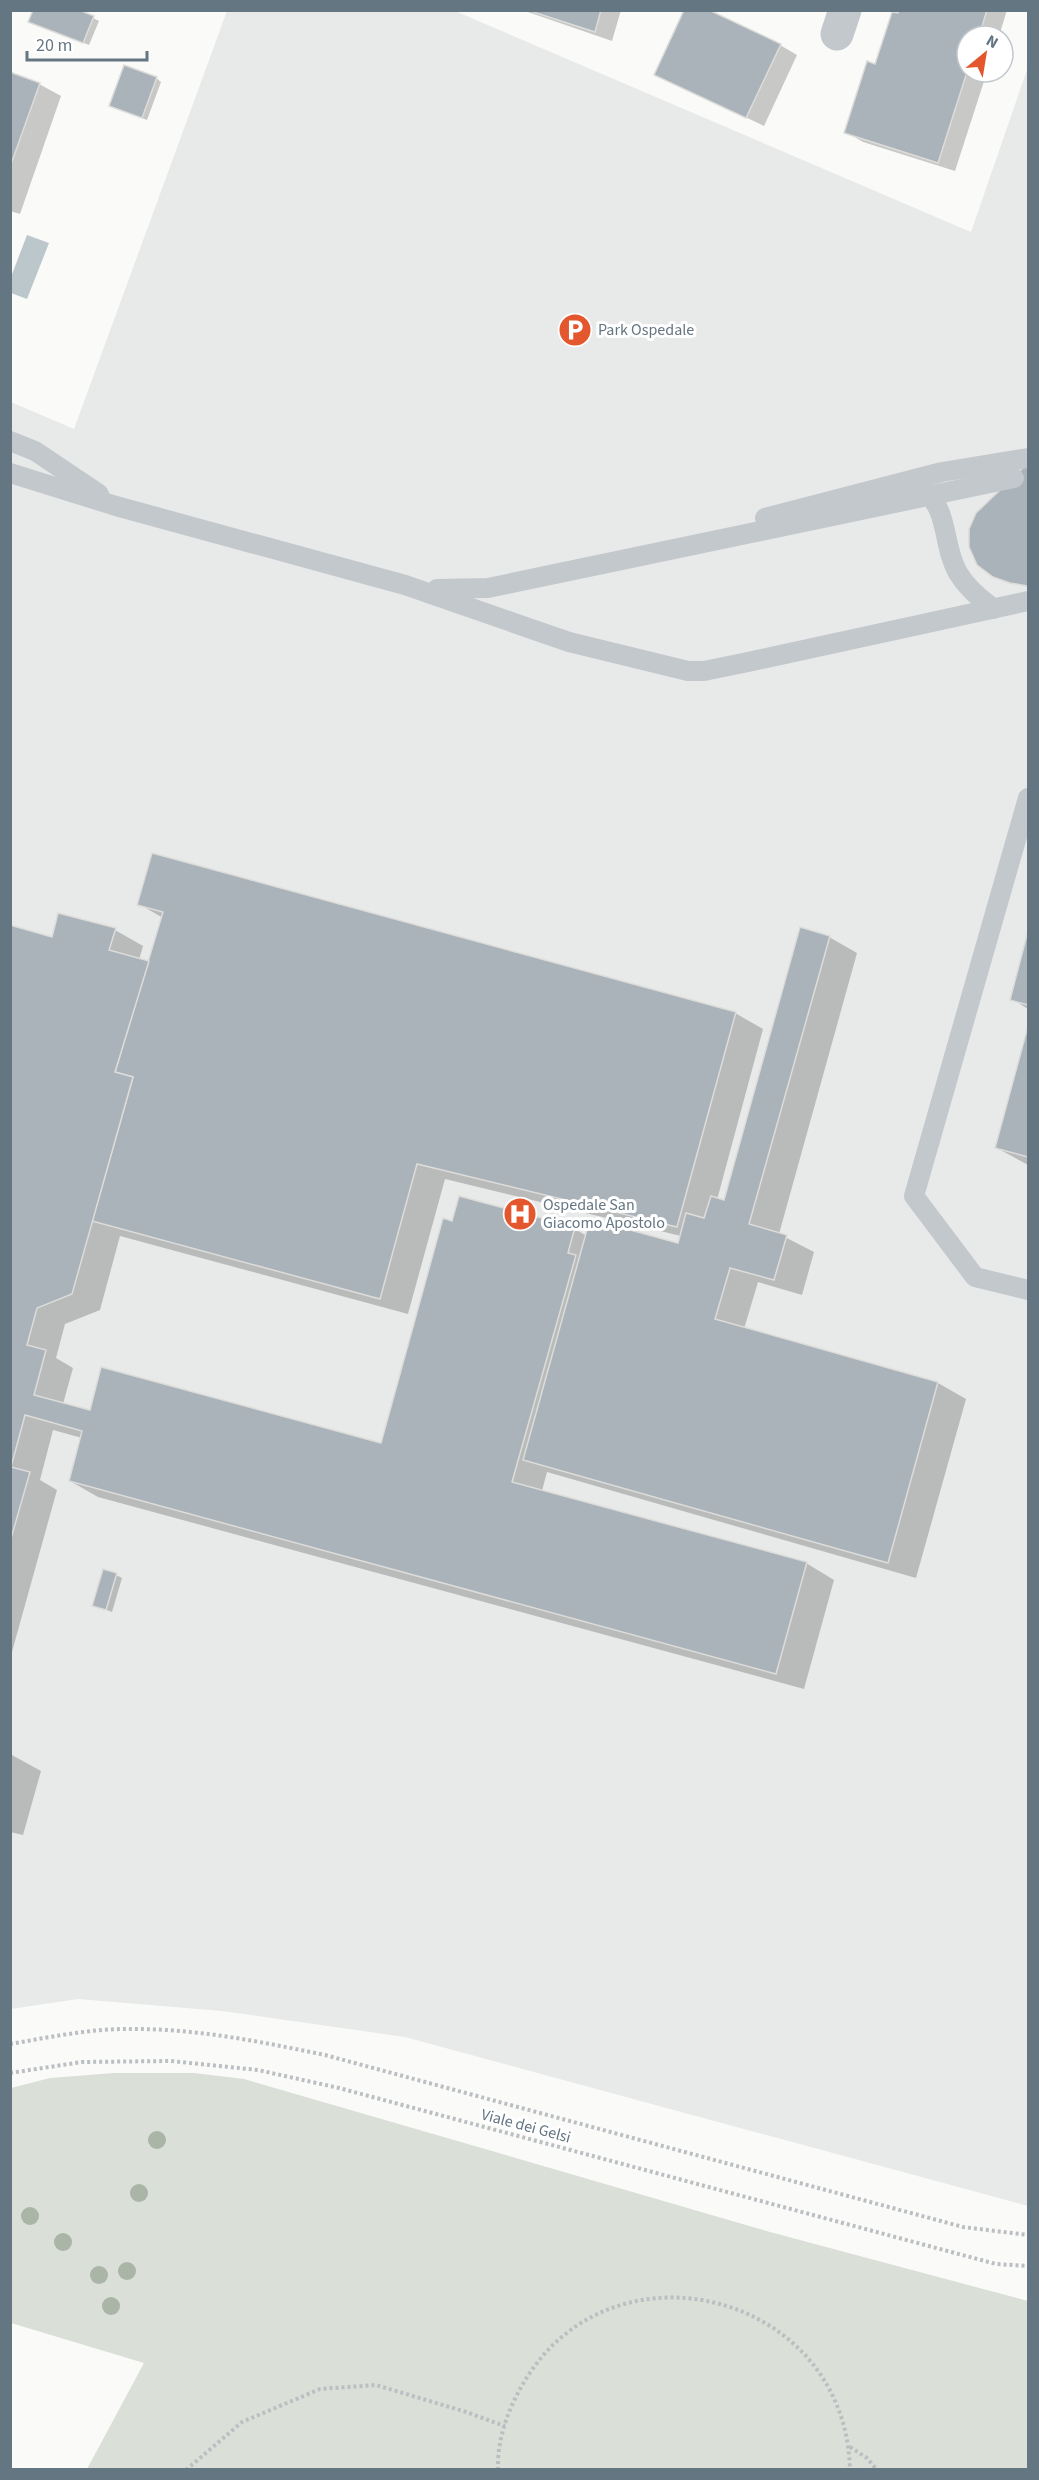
<svg xmlns="http://www.w3.org/2000/svg" width="1039" height="2480" viewBox="0 0 1039 2480" font-family="'Source Sans 3',sans-serif">
	<style>
		.built { fill: #e8e9e9 }
		.green { fill: #dadfd7 }
		.water { fill: #bbc7cb }
		.shadow { fill: #0003; fill-rule: evenodd }
		.building { fill: #aab3b9; stroke: #dcdcda; stroke-width: 1.5 }
		.lines { fill: none; stroke-linecap: round; stroke-linejoin: round }
		.path { stroke: #bbbfc2; stroke-width: 4; stroke-dasharray: 3 3; stroke-linecap: butt }
		.lane { stroke: #c3c8cc; stroke-width: 20 }
		.street { stroke: #c3c8cc; stroke-width: 33 }
		.tree { fill: #aab4a7 }
		.labels { text-anchor: middle; dominant-baseline: central; stroke-width: 6; stroke-linejoin: round; paint-order: stroke }
		.poi-label { font-size: 16px; fill: #657683; stroke: #fff; text-anchor: start }
		.street-label { font-size: 16px; fill: #657683; stroke: #fff }
	</style>
	<rect width="100%" height="100%" fill="#fafaf8"/>
	<path class="built" d="M227 11H455L971 232 1028 67V2206L405 2037 222 2011 78 1999 11 2009V402L74 429Z"/>
	<path class="green" d="M114 2073H194L244 2079 770 2232 1028 2301V2469H87L144 2363 11 2323V2088L50 2078Z"/>
	<path class="water" d="M27 235 49 243 27 299 11 293V277Z"/>
	<g class="shadow">
		<path d="M522 10H621L612 41Z"/>
		<path d="M900 10H1007L999 36H967V72H987L955 171 863 142 846 132Z"/>
		<path d="M93 18 99 21 89 45 36 24Z"/>
		<path d="M780 45 797 55 764 126 656 74Z"/>
		<path d="M10 74 39 84 61 96 20 214 10 211Z"/>
		<path d="M156 78 161 82 147 120 111 106Z"/>
		<path d="M1028 466V587L1001 579Z"/>
		<path d="M139 904 735 1013 763 1029 717 1200 725 1202 829 937 857 953 779 1234 814 1252 802 1295 758 1282 744 1329 938 1383 966 1399 916 1578 547 1472 542 1491 806 1563 834 1580 804 1689 98 1497 70 1481 82 1438 53 1430 40 1480 57 1490 10 1659V927L53 938 115 930 143 946 139 960 150 963 163 918ZM445 1179 681 1236 679 1245 587 1236 575 1229 460 1198 382 1445 91 1412 63 1404 73 1368 56 1358 65 1324 100 1310 120 1236 408 1314Z"/>
		<path d="M1028 937V1009L1012 999Z"/>
		<path d="M1028 1032V1165L997 1148Z"/>
		<path d="M116 1575 122 1578 112 1612 94 1605Z"/>
		<path d="M10 1754 41 1771 23 1835 10 1832Z"/>
	</g>
	<g class="building">
		<path d="M33 10H79L94 16 83 43 28 22Z"/>
		<path d="M527 10H601L595 32Z"/>
		<path d="M684 10H709L781 44 746 118 654 75Z"/>
		<path d="M899 10H987L979 36H967V72L938 163 844 133 867 61 875 64 892 12 898 13Z"/>
		<path d="M124 65 157 77 142 118 109 106Z"/>
		<path d="M10 72 40 83 10 167Z"/>
		<path d="M1028 463V586L1010 583 993 577 977 565 969 547V529L976 513Z"/>
		<path d="M152 853 736 1012 677 1227 417 1164 380 1299 92 1221 133 1077 115 1072 163 912 137 905Z"/>
		<path d="M58 913 116 928 109 950 149 961 115 1072 133 1077 72 1294 37 1308 27 1345 46 1350 34 1395 90 1410 101 1367 381 1443 443 1218 452 1221 459 1196 575 1227 568 1253 576 1255 512 1482 807 1562 776 1674 69 1481 82 1431 25 1415 11 1467 30 1472 10 1542V925L52 937Z"/>
		<path d="M800 927 830 936 749 1224 787 1235 774 1280 730 1268 715 1319 938 1382 888 1563 523 1460 590 1219 678 1243 686 1213 704 1218 711 1196 724 1200Z"/>
		<path d="M1028 931V1005L1010 1000Z"/>
		<path d="M1027 1030 1028 1031V1157L995 1148Z"/>
		<path d="M103 1569 117 1573 106 1610 92 1606Z"/>
	</g>
	<g class="lines">
		<g class="path">
			<path d="M10 2044C51 2037 93 2028 134 2029 199 2029 262 2042 325 2055L963 2227 1028 2235"/>
			<path d="M10 2073 82 2062 171 2061 258 2070 339 2088 996 2264 1028 2266"/>
			<path d="M850 2447 867 2458 877 2470"/>
			<path d="M186 2470 242 2422 320 2389 376 2385 463 2411 505 2426"/>
			<path d="M498 2470C497 2443 506 2415 519 2391 603 2231 846 2289 850 2470"/>
		</g>
		<g class="lane">
			<path d="M10 441 35 451 99 494"/>
			<path d="M10 473 116 506 405 585 569 642 688 671H704L748 662 1028 601"/>
			<path d="M923 489C950 511 942 545 958 573 967 588 980 599 994 609"/>
			<path d="M765 518 942 472 1028 458"/>
			<path d="M437 589 488 588 1014 478"/>
			<path d="M1028 798 914 1196 975 1277 1028 1290"/>
		</g>
		<path class="street" d="M837 34 845 10"/>
	</g>
	<g class="tree">
		<circle cx="157" cy="2140" r="9"/>
		<circle cx="139" cy="2193" r="9"/>
		<circle cx="30" cy="2216" r="9"/>
		<circle cx="63" cy="2242" r="9"/>
		<circle cx="127" cy="2271" r="9"/>
		<circle cx="99" cy="2275" r="9"/>
		<circle cx="111" cy="2306" r="9"/>
	</g>
	<defs>
		<symbol id="parking-disc" viewBox="-11 -11 22 22"><circle r="9.5" fill="#e4572e" stroke="#fff"/><path d="M-3.5-5.5H1a3.5 3.5 0 0 1 0 7H-1V5.5H-3.5ZM-1-3.4V-.6H.8a1.4 1.4 0 0 0 0-2.8Z" fill="#fff"/></symbol>
		<symbol id="hospital-disc" viewBox="-11 -11 22 22"><circle r="9.5" fill="#e4572e" stroke="#fff"/><path d="M-5-5h3v3.5h4V-5h3V5h-3V1.5h-4V5h-3Z" fill="#fff"/></symbol>
	</defs>
	<g fill-rule="evenodd">
		<use href="#parking-disc" x="556" y="311" width="38" height="38"/>
		<use href="#hospital-disc" x="501" y="1195" width="38" height="38"/>
	</g>
	<g class="labels">
		<g class="poi-label">
			<text x="598" y="330">Park Ospedale</text>
			<text x="543" y="1205">Ospedale San<tspan x="543" dy="18">Giacomo Apostolo</tspan></text>
		</g>
		<g class="street-label">
			<text transform="translate(526 2126) rotate(15)">Viale dei Gelsi</text>
		</g>
	</g>
	<rect width="1039" height="2480" fill="none" stroke="#657683" stroke-width="24"/>
	<g transform="translate(985 54) rotate(30)"><circle r="28" fill="#ffffff" stroke="#c1c8cd" stroke-width="1.5"/>
	<path d="M0-4.5L10 22L0 15L-10 22Z" fill="#e4572e"/>
	<text y="-9" font-size="16" font-weight="bold" text-anchor="middle" fill="#657683">N</text>
	</g>
	<path d="M27 51v9h120v-9" fill="none" stroke="#657683" stroke-width="3"/>
	<text x="36" y="51" font-size="18" fill="#657683" stroke="#ffffff" stroke-width="4.5" paint-order="stroke">20 m</text>
</svg>
